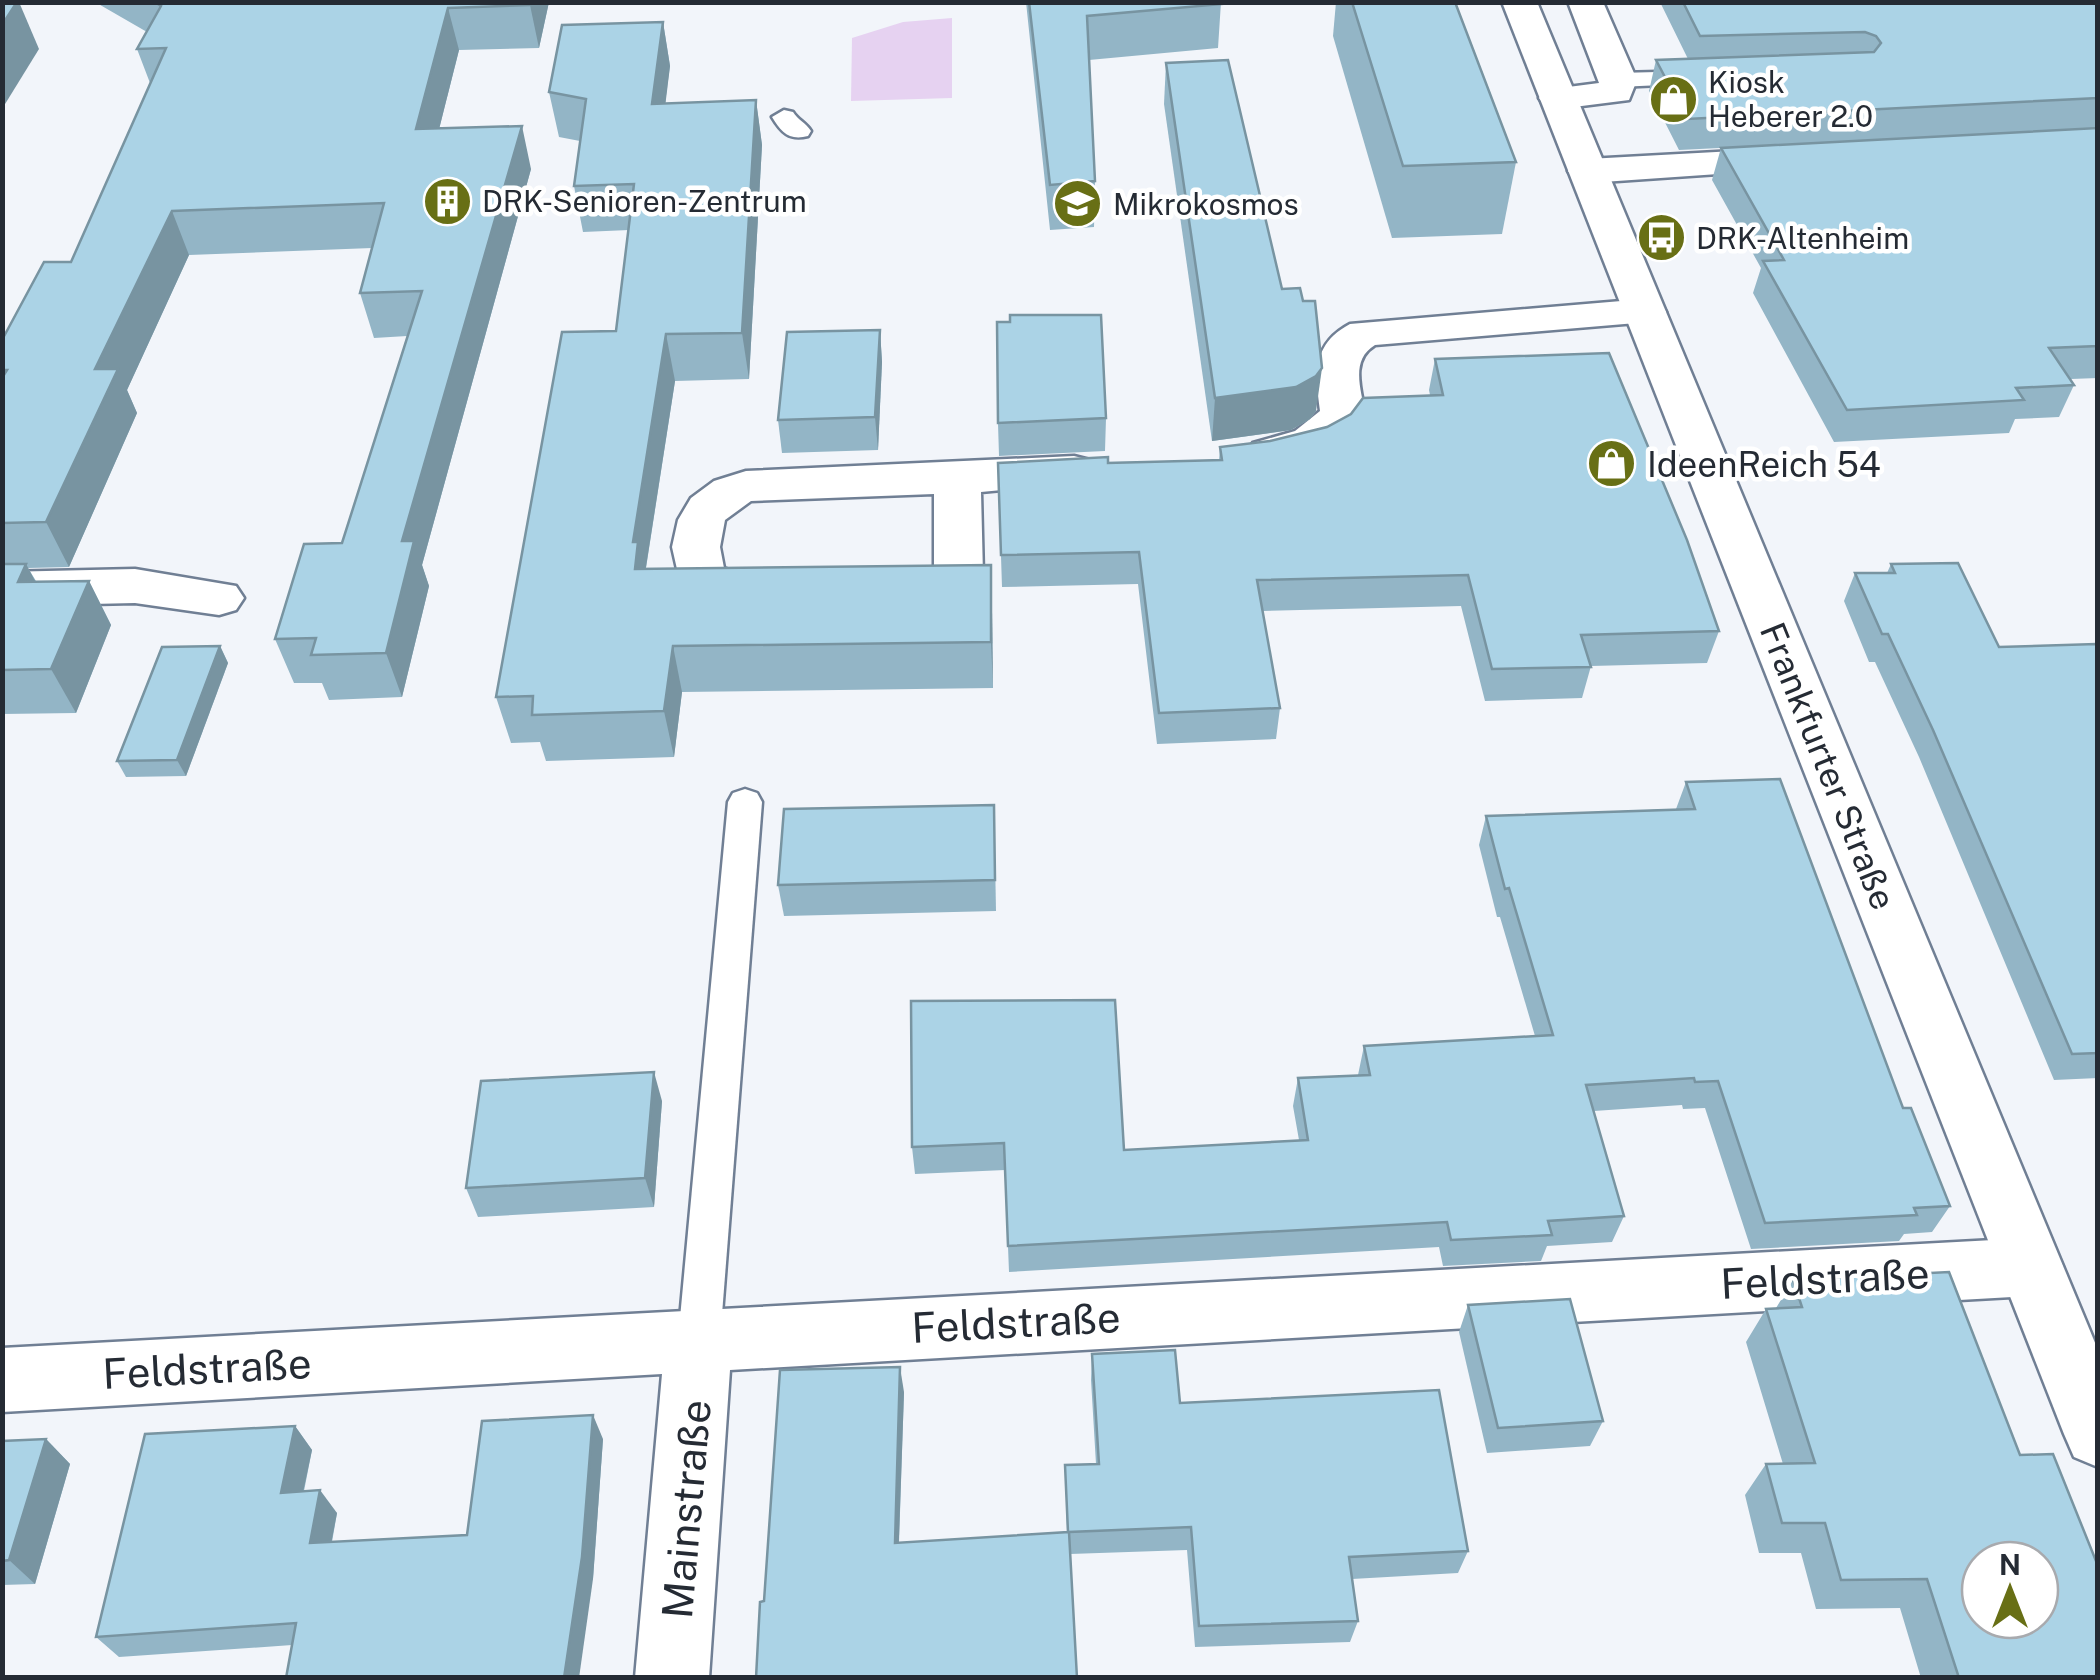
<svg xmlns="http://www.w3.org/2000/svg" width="2100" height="1680" viewBox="0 0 2100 1680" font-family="'Public Sans',sans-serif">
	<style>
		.green { fill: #e6d2f1 }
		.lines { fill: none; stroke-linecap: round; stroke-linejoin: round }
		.lane-casing { stroke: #707f94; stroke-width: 5 }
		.street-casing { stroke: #707f94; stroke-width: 5 }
		.secondary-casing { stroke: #707f94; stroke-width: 5 }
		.lane { fill: #fff; fill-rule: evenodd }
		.street { fill: #fff; fill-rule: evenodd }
		.secondary { fill: #fff; fill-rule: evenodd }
		.wall { fill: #93b5c6 }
		.shaded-wall { fill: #7894a1 }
		.building { fill: #abd3e6; stroke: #7894a1; stroke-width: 2.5; fill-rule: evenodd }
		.labels { text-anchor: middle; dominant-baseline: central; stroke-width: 9; stroke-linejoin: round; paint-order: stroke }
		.far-poi-label { font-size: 30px; fill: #252b34; stroke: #fff; text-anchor: start }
		.poi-label { font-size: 35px; fill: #252b34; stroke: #fff; text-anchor: start }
		.street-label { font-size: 35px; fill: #252b34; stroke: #fff }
		.near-street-label { font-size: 42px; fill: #252b34; stroke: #fff }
	</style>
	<rect width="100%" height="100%" fill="#f2f5fa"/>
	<path class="green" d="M952 18V98L851 101 852 38 903 22Z"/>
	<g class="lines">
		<defs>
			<g id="lane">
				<path d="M1697 71 1709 78 1705 83 1618 87 1606 80 1618 73Z"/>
				<path d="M784 110 793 112C798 120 806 123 811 131L808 136C789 141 781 132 772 117Z"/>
				<path d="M745 789 757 793 762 802 720 1340 714 1354 699 1360 684 1354 678 1340 728 802 733 793Z"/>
			</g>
			<g id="street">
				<path d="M1568 2H1603L1637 80 1629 100 1558 109 1545 106 1539 98 1545 90 1599 83Z"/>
				<path d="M1790 148 1804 152 1809 160 1804 168 1588 183 1574 179 1568 171 1574 163 1588 159Z"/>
				<path d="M1645 299 1660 303 1666 312 1660 321 1375 345C1350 360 1361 389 1365 413 1342 448 1296 475 1253 463L1246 453 1253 443 1295 431 1320 411C1315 374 1312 344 1350 324Z"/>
				<path d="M1074 456 1090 460 1097 471 1090 482 981 492 983 575 968 595 934 605 751 612 710 602 686 590 679 578 672 547 678 520 691 498 714 481 746 471ZM934 494V571L751 578 724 568 720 547 725 520 751 501Z"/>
				<path d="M135 569 236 586 244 598 236 610 219 615 135 603 2 606V572Z"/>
				<path d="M2030 1238 2053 1246 2063 1267 2053 1288 2030 1296 730 1370 709 1678H635L662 1374 2 1412V1348Z"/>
			</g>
			<path id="secondary" d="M1502 2H1537L2098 1350V1467L2074 1457 2064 1434Z"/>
		</defs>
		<use href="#lane" class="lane-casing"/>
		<use href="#street" class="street-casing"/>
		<use href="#secondary" class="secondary-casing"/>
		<use href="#lane" class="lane"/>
		<use href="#street" class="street"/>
		<use href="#secondary" class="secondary"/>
	</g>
	<g class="wall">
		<path d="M95 2H549L539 48 459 50 439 129 531 169 422 565 429 586 402 697 329 700 322 683H294L275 639 342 543 407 336 374 338 360 293 372 248 189 255 127 390 137 413 69 567 28 568 36 581H89L111 625 76 713 2 714V340L71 262 150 83 137 49 147 32Z"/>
		<path d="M1026 2H1221L1218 48 1089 60 1095 181 1094 227 1050 230Z"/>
		<path d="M1336 2H1455L1516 162 1502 234 1392 238 1333 36Z"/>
		<path d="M1660 2H2098V378L2071 379 2074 385 2059 417 2015 419 2009 433 1834 442 1753 293 1761 268 1712 180 1721 148 1881 140 1679 150 1649 91 1656 60 1688 59Z"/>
		<path d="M663 22 670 66 665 103 756 100 762 145 749 379 675 381 646 568 992 611 993 688 682 692 674 757 546 761 540 742 511 743 496 697 616 331 629 230 583 232 574 186 580 141 559 137 549 92Z"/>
		<path d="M1166 63 1282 289 1316 411 1310 419 1291 430 1212 441 1164 104Z"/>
		<path d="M880 330 882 362 878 450 782 453 778 420Z"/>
		<path d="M1435 359 1719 631 1707 663 1591 666 1582 698 1485 701 1461 606 1263 611 1280 708 1276 739 1157 744 1138 584 1002 587 998 463 1219 461 1220 447 1270 441 1327 427 1430 395 1429 390Z"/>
		<path d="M1106 418 1105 451 999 456 998 423Z"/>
		<path d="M1891 564 1999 647H2098V1078L2054 1080 1919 757 1875 662H1869L1844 601 1855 573H1887Z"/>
		<path d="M220 646 228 663 186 776 126 777 117 761Z"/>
		<path d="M1686 782 1903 1108 1950 1206 1932 1232 1904 1234 1899 1241 1751 1249 1705 1108 1683 1109 1682 1105 1594 1111 1624 1216 1612 1242 1547 1246 1541 1261 1443 1266 1439 1247 1009 1272 1005 1170 915 1174 912 1147 911 1001 1124 1150 1299 1140 1293 1106 1298 1078 1358 1075 1364 1046 1535 1036 1500 917H1497L1479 845 1486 816 1676 809Z"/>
		<path d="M994 805 996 911 784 916 778 885Z"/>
		<path d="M662 1101 654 1207 478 1217 466 1188Z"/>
		<path d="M1793 1280 2098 1678H1921L1900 1608 1816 1609 1801 1553H1759L1745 1495 1766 1464H1783L1746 1342 1766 1309 1776 1308Z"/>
		<path d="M1468 1305 1603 1421 1590 1446 1487 1453 1459 1332Z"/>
		<path d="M1092 1354 1180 1403 1468 1551 1458 1573 1352 1579 1358 1621 1350 1642 1195 1647 1187 1550 1070 1554 764 1601 904 1392 899 1543 1067 1532 1065 1465 1096 1464 1091 1380Z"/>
		<path d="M295 1426 312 1450 304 1491 337 1513 332 1542 467 1535 603 1439 593 1579 292 1645 119 1657 96 1637Z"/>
		<path d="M46 1439 70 1464 35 1584 2 1585V1441Z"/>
	</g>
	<g class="shaded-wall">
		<path d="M17 2H19L39 49 2 109V25Z"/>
		<path d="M531 2H549L539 48 530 5Z"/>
		<path d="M448 8 459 50 428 173 416 129Z"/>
		<path d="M663 22 670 66 660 149 652 104Z"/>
		<path d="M756 100 762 145 749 379 742 333Z"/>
		<path d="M522 126 531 169 422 565 429 586 402 697 386 653 402 541Z"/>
		<path d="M172 211 189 255 127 390 137 413 69 567 46 522 95 369Z"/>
		<path d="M880 330 882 362 878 450 875 417Z"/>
		<path d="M666 334 675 381 645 573 635 569 633 542Z"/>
		<path d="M1322 368 1316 411 1310 419 1291 430 1212 441 1215 398Z"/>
		<path d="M26 564 50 609 18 582Z"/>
		<path d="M991 565 992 611 993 688 991 642Z"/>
		<path d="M89 581 111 625 76 713 51 669Z"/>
		<path d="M220 646 228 663 186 776 177 760Z"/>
		<path d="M673 646 682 692 674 757 664 711Z"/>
		<path d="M654 1072 662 1101 654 1207 645 1178Z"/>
		<path d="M900 1367 904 1392 898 1566 895 1543Z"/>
		<path d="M593 1415 603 1439 593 1579 579 1678H564Z"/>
		<path d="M295 1426 312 1450 298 1516 281 1493Z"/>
		<path d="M46 1439 70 1464 35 1584 9 1560Z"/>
		<path d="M320 1490 337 1513 327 1565 310 1543Z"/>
	</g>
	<g class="building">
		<path d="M2 2H17L2 25Z"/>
		<path d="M155 2H531L530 5 448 8 416 129 522 126 402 541H414L386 653 311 655 316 638 275 639 304 544 342 543 422 291 360 293 384 203 172 211 95 369H118L46 522 2 523V378L7 370H2V340L44 262H71L166 48 137 49 161 6Z"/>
		<path d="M1029 2H1221L1222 4 1087 16 1095 181 1050 185Z"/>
		<path d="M1352 2H1455L1516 162 1403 166Z"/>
		<path d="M1683 2H2098V98L1687 119 1656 60 1874 52 1881 43 1876 36 1865 32 1700 36Z"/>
		<path d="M663 22 652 104 756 100 742 333 666 334 633 542H638L635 569 991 565V642L673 646 664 711 532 715 533 696 496 697 562 332 616 331 634 184 574 186 586 99 549 92 562 25Z"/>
		<path d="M1228 60 1282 289 1300 288 1303 301H1315L1322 368 1316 376 1296 387 1215 398 1166 63Z"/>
		<path d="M2098 128V346L2049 348 2074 385 2016 388 2024 400 1847 410 1763 261 1784 260 1721 148Z"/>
		<path d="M1010 315H1101L1106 418 998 423 997 322H1010Z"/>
		<path d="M880 330 875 417 778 420 787 332Z"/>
		<path d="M1609 353 1687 540 1719 631 1581 635 1591 667 1492 669 1468 575 1257 580 1280 708 1159 713 1139 552 1001 555 998 463 1108 457V463L1222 460 1220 447 1270 441 1327 427 1351 414 1363 398 1443 395 1435 359Z"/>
		<path d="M1958 563 1999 647 2096 644 2098 647V1053L2072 1054 1933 730 1888 634H1882L1855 573H1895L1891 564Z"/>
		<path d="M2 564H26L18 582 89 581 51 669 2 670Z"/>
		<path d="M220 646 177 760 117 761 162 647Z"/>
		<path d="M1780 779 1903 1108H1911L1950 1206 1914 1208 1917 1215 1765 1223 1718 1081 1695 1082 1694 1078 1586 1085 1624 1216 1548 1221 1552 1235 1451 1240 1447 1222 1008 1246 1004 1143 912 1147 911 1001 1115 1000 1124 1150 1308 1140 1298 1078 1370 1075 1364 1046 1553 1035 1509 888 1505 889 1486 816 1695 809 1686 782Z"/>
		<path d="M994 805 995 880 778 885 784 809Z"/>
		<path d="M654 1072 645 1178 466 1188 481 1081Z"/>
		<path d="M1949 1272 2020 1455 2053 1454 2098 1566V1678H1959L1927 1579 1841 1580 1825 1523H1782L1766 1464 1815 1463 1766 1309 1802 1307 1793 1280ZM1980 1560H2040V1620H1980Z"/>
		<path d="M1570 1299 1603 1421 1498 1428 1468 1305Z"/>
		<path d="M1175 1350 1180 1403 1439 1390 1468 1551 1349 1557 1358 1621 1199 1626 1191 1527 1069 1532 1077 1678H756L760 1602 764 1601 780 1370 900 1367 895 1543 1068 1532 1065 1465 1099 1464 1092 1354Z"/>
		<path d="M593 1415 582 1557 564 1678H286L296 1623 96 1637 145 1434 295 1426 281 1493 320 1490 310 1543 467 1535 482 1421Z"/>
		<path d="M46 1439 9 1560 2 1561V1441Z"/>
	</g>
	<defs>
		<symbol id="shop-disc" viewBox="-11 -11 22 22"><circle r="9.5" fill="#686f15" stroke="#fff"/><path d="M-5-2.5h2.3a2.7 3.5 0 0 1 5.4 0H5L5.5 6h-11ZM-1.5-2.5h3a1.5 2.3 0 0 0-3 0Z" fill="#fff"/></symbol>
		<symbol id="building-disc" viewBox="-11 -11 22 22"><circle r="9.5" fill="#686f15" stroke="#fff"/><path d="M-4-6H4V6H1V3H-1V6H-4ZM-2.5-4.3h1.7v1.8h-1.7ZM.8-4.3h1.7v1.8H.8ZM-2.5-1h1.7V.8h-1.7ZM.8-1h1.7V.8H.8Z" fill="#fff"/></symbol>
		<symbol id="school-disc" viewBox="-11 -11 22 22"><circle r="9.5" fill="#686f15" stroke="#fff"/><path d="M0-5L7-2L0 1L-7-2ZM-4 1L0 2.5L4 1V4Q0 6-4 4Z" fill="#fff"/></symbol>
		<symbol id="bus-disc" viewBox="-11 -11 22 22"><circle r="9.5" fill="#686f15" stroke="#fff"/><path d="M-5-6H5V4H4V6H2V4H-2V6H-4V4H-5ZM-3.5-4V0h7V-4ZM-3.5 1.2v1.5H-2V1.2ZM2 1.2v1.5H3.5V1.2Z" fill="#fff"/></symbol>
	</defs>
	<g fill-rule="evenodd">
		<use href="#shop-disc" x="1646" y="72" width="55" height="55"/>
		<use href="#building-disc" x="420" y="174" width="55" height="55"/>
		<use href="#school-disc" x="1050" y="176" width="55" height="55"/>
		<use href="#bus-disc" x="1634" y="210" width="55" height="55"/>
		<use href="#shop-disc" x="1584" y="436" width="55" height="55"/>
	</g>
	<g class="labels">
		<g class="far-poi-label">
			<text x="1708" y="82">Kiosk<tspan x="1708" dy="34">Heberer 2.0</tspan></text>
			<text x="482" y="201">DRK-Senioren-Zentrum</text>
			<text x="1113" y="204">Mikrokosmos</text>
			<text x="1696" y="238">DRK-Altenheim</text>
		</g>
		<g class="poi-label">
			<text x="1647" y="464">IdeenReich 54</text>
		</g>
		<g class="street-label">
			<text transform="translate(1828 766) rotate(68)">Frankfurter Straße</text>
		</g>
		<g class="near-street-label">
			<text transform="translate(1825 1278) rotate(-3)">Feldstraße</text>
			<text transform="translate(1016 1322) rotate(-3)">Feldstraße</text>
			<text transform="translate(207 1368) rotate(-3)">Feldstraße</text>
			<text transform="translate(686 1509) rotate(-85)">Mainstraße</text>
		</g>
	</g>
	<rect width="2100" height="1680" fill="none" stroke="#252b34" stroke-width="10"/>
	<g transform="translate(2010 1590)"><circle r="48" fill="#ffffff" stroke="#a8aaae" stroke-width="2.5"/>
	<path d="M0-8L18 38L0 25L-18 38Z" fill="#686f15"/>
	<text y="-15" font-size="28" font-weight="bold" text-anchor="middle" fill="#252b34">N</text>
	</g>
</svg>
